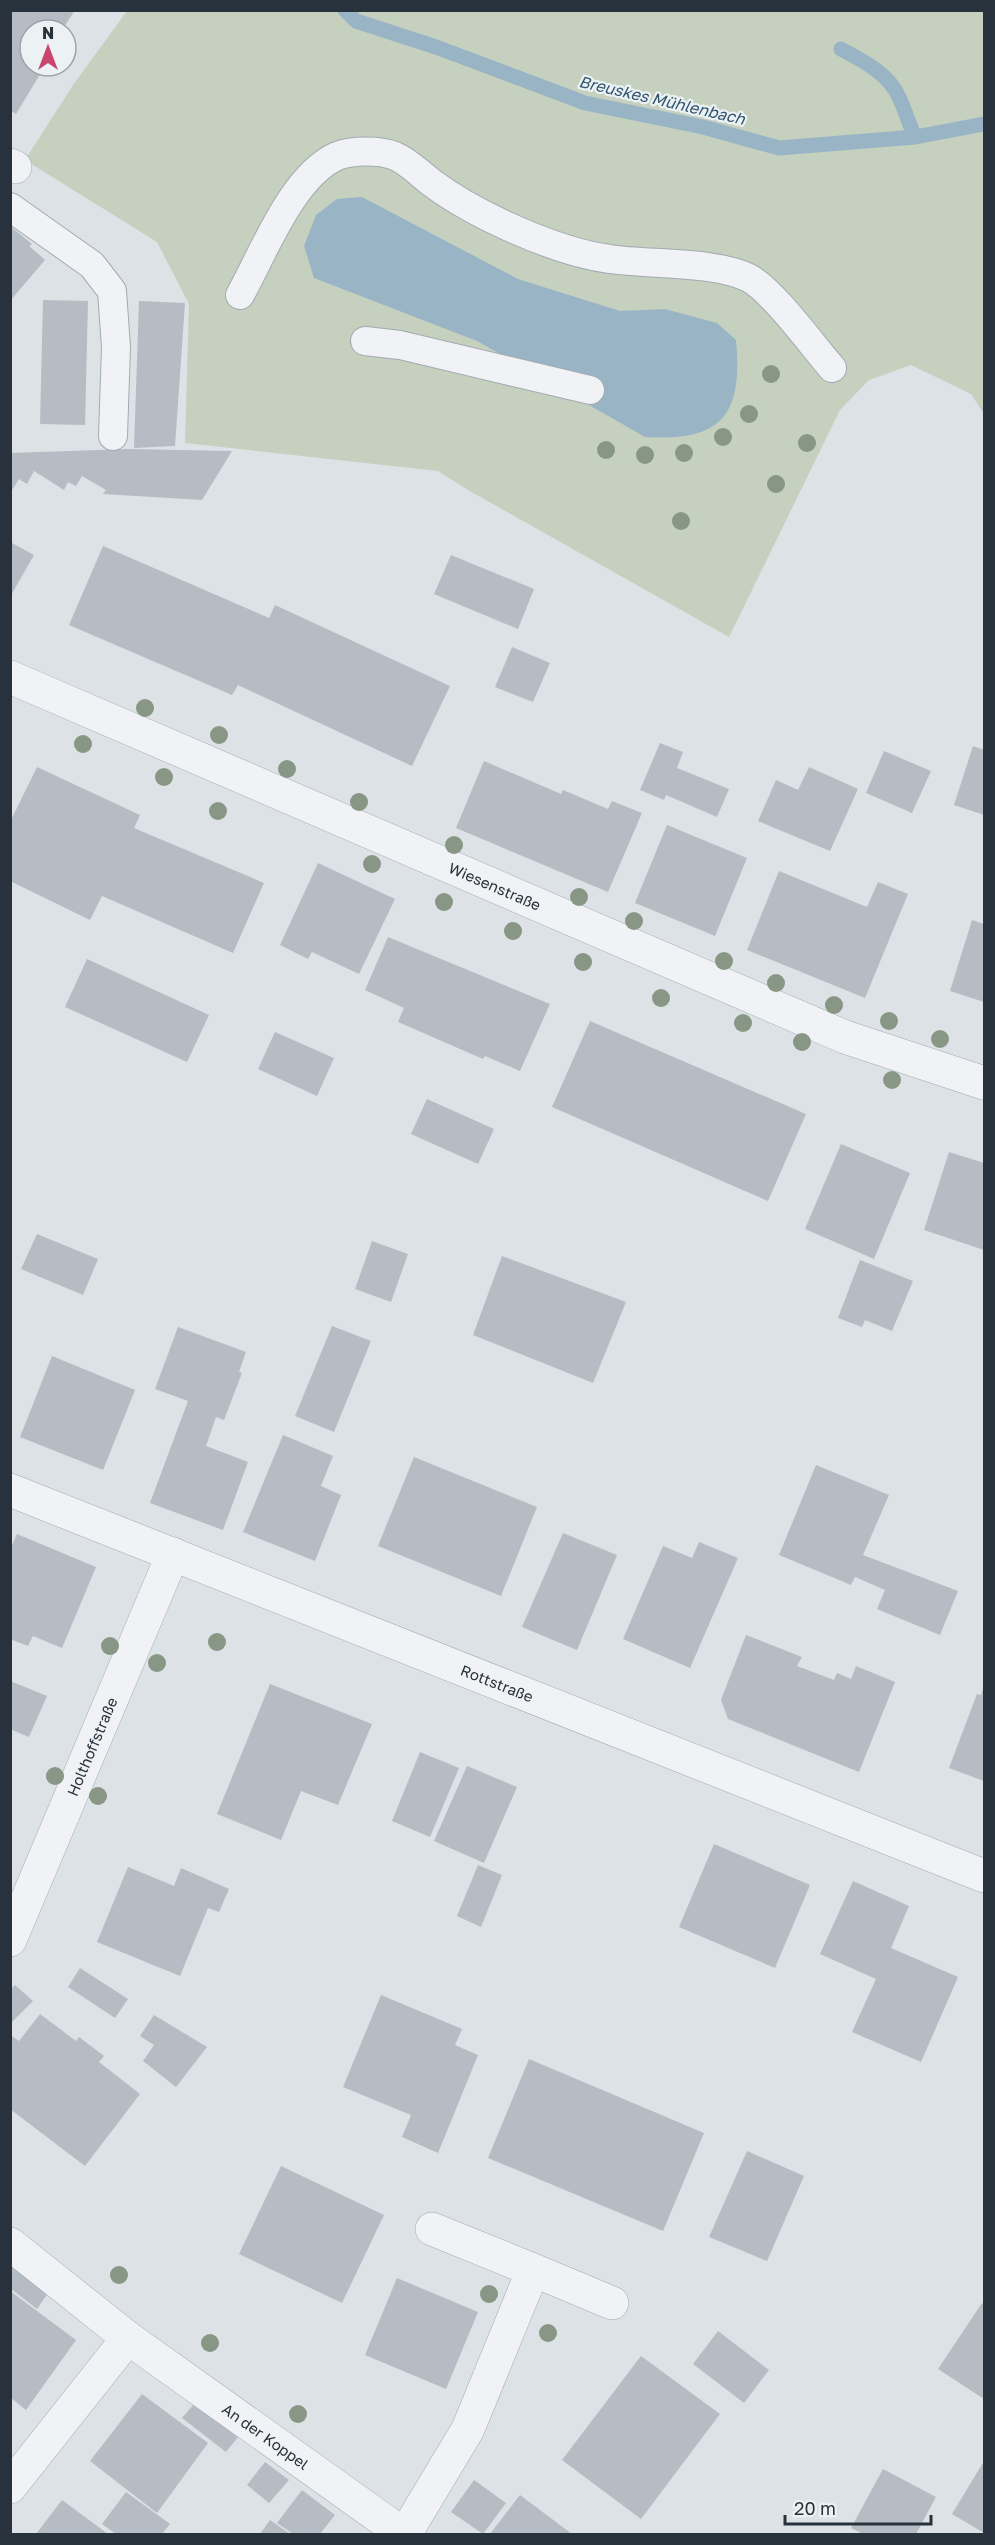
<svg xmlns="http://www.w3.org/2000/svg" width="995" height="2545" viewBox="0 0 995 2545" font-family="'Golos Text',sans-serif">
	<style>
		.green { fill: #c5d0bf }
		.water { fill: #99b5c5 }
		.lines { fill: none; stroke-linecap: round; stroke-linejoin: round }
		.stream { stroke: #99b5c5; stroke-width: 15 }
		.building { fill: #b5bcc3 }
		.service-casing { stroke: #a3aab0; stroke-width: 30 }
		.minor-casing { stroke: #a3aab0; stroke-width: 34 }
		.service { stroke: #f0f2f5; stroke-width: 28 }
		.minor { stroke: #f0f2f5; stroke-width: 33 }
		.tree { fill: #879685 }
		.labels { text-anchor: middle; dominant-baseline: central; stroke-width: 4.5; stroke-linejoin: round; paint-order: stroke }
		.street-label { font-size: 15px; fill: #27323c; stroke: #ecf1f4 }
		.water-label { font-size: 16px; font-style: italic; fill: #33566e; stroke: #ecf1f4 }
	</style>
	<rect width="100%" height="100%" fill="#dde2e6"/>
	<path class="green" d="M127 11H984V414L971 394 911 365 869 380 840 410 729 637 468 490 438 471 185 443 189 304 157 242 25 160 73 85Z"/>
	<path class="water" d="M362 197 518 279 620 311 665 309 717 323 736 340C743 415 722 442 645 437L477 341 314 278 304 246 316 215 337 199Z"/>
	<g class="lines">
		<g class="stream">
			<path d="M345 10 356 21 436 47 585 103 703 127 779 148 915 137 984 124"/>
			<path d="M841 49C863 61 888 73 899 97 905 110 909 124 915 137"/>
		</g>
	</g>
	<g class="building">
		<path d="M10 10H75L62 30H30V66H45L16 114 10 110Z"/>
		<path d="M10 226 32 244 29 246 45 260 10 301Z"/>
		<path d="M43 300 88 301 85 425 40 424Z"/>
		<path d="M139 301 185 303 175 446 134 448Z"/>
		<path d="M128 449 232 451 202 500 103 494 106 490 82 476 76 486 68 482 64 490 34 471 27 484 19 479 10 493V453Z"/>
		<path d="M10 542 34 555 10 597Z"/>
		<path d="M103 546 269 618 275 605 450 686 412 766 238 685 232 695 69 625Z"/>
		<path d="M451 555 534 589 518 629 434 594Z"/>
		<path d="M512 647 550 663 533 702 495 687Z"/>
		<path d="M660 743 683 752 677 768 729 789 717 817 666 795 664 800 640 790Z"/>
		<path d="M973 746 984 750V815L954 805Z"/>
		<path d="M884 751 931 771 912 813 866 793Z"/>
		<path d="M484 761 561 794 563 790 608 809 612 801 642 813 608 892 456 828Z"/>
		<path d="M37 767 140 815 134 828 264 883 233 953 102 896 90 920 10 881V822Z"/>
		<path d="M809 767 858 789 830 851 758 821 776 780 798 790Z"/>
		<path d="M667 825 747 858 715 936 635 903Z"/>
		<path d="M318 863 395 899 359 974 312 952 308 959 280 945Z"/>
		<path d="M779 871 867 907 878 882 908 894 865 998 747 950Z"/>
		<path d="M972 920 984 924V1002L950 991Z"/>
		<path d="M388 937 550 1004 520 1071 485 1056 483 1059 398 1022 404 1008 365 990Z"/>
		<path d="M87 959 209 1015 187 1062 65 1007Z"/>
		<path d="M590 1021 806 1114 768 1201 552 1107Z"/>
		<path d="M275 1032 334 1058 317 1096 258 1069Z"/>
		<path d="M427 1099 494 1129 478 1164 411 1134Z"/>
		<path d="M841 1144 910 1173 874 1259 805 1229Z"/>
		<path d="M949 1152 984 1163V1250L924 1230Z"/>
		<path d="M37 1234 98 1259 83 1295 21 1269Z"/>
		<path d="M372 1241 408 1254 391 1302 355 1289Z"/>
		<path d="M502 1256 626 1302 593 1383 473 1335Z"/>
		<path d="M860 1260 913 1281 892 1331 865 1320 862 1327 838 1318Z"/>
		<path d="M332 1326 371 1341 334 1432 295 1416Z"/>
		<path d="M178 1327 246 1352 239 1372 242 1373 224 1420 216 1417 206 1446 248 1462 223 1530 150 1503 188 1401 155 1389Z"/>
		<path d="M52 1356 135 1390 103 1470 20 1437Z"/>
		<path d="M283 1435 333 1456 321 1486 341 1495 315 1561 243 1532Z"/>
		<path d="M414 1457 537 1507 501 1596 378 1546Z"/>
		<path d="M816 1465 889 1495 863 1555 958 1591 940 1635 877 1609 885 1590 855 1577 851 1585 779 1555Z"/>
		<path d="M563 1533 617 1555 577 1650 522 1627Z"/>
		<path d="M17 1534 96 1567 62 1648 33 1636 28 1646 10 1639V1550Z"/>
		<path d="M699 1542 738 1558 690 1668 623 1639 663 1546 692 1558Z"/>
		<path d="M746 1635 802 1657 797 1666 834 1680 837 1673 851 1679 856 1666 895 1682 859 1772 728 1719 721 1700Z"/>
		<path d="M10 1681 47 1696 29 1737 10 1729Z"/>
		<path d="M270 1684 372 1724 338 1805 301 1791 281 1840 217 1814Z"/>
		<path d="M984 1685V1781L949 1768 977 1694 981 1695Z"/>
		<path d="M420 1752 459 1768 430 1837 392 1821Z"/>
		<path d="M467 1766 517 1787 484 1863 434 1841Z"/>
		<path d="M714 1844 810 1885 775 1968 679 1927Z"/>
		<path d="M478 1865 502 1875 481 1927 457 1916Z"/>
		<path d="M128 1867 174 1886 181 1868 229 1889 219 1912 208 1908 180 1976 97 1942Z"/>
		<path d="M853 1881 909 1906 891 1948 958 1977 921 2062 852 2032 876 1979 820 1954Z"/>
		<path d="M80 1968 128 1999 115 2018 68 1987Z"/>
		<path d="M15 1985 33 2001 10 2024V1990Z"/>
		<path d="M381 1995 462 2029 455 2045 478 2055 438 2153 402 2137 411 2115 343 2087Z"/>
		<path d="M40 2014 76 2041 79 2037 104 2056 99 2062 140 2094 85 2166 10 2109V2035L19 2041Z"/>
		<path d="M154 2015 207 2047 176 2087 143 2061 154 2045 140 2036Z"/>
		<path d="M529 2059 704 2133 663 2231 488 2158Z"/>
		<path d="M747 2151 804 2176 767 2261 709 2237Z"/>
		<path d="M281 2166 384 2215 342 2303 239 2254Z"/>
		<path d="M10 2265 48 2293 37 2309 10 2288Z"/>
		<path d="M397 2278 478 2312 446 2389 365 2355Z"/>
		<path d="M10 2291 76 2340 26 2410 10 2397Z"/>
		<path d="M982 2303 984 2305V2399L938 2369Z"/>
		<path d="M718 2331 769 2370 744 2403 693 2364Z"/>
		<path d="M641 2356 720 2414 641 2519 562 2460Z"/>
		<path d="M142 2394 208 2443 157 2513 90 2461Z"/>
		<path d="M194 2404 238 2437 226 2452 182 2418Z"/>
		<path d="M984 2461V2533L952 2514Z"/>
		<path d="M265 2462 289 2480 269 2503 247 2485Z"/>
		<path d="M883 2469 936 2497 916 2534H863L851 2528Z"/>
		<path d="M474 2480 506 2503 483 2534 451 2512Z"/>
		<path d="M302 2490 335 2515 320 2534H293L277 2523Z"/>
		<path d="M126 2492 170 2524 162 2534H116L102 2524Z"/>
		<path d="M520 2495 572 2534H490Z"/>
		<path d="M62 2500 108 2534H36Z"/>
		<path d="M270 2520 290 2534H260Z"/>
	</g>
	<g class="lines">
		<defs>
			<g id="service">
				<path d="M10 207 92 265 112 291 116 347 113 436"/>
				<path d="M240 295C263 254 292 176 337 156 353 150 380 150 395 156 409 162 420 174 432 183 475 215 556 252 610 259 649 265 715 261 749 278 773 291 812 345 832 368"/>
				<path d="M365 341 400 345 590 390"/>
			</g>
			<g id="minor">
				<path d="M10 165 15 167"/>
				<path id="s1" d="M10 677 845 1037 984 1083"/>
				<path id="s2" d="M10 1490 984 1876"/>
				<path id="s3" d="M10 1940 173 1554"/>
				<path id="s4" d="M10 2244 128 2338 403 2534"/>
				<path d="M533 2270 612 2303"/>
				<path d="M10 2487 128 2338"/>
				<path d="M405 2534 468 2429 533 2270 432 2229"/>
			</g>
		</defs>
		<use href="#service" class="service-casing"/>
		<use href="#minor" class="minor-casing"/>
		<use href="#service" class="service"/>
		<use href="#minor" class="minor"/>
	</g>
	<g class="tree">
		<circle cx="771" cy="374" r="9"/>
		<circle cx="749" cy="414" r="9"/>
		<circle cx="723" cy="437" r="9"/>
		<circle cx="807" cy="443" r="9"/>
		<circle cx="606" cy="450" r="9"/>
		<circle cx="684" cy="453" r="9"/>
		<circle cx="645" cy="455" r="9"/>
		<circle cx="776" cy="484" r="9"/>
		<circle cx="681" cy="521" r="9"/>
		<circle cx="145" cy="708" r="9"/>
		<circle cx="219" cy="735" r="9"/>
		<circle cx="83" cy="744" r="9"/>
		<circle cx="287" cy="769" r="9"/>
		<circle cx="164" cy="777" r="9"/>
		<circle cx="359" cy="802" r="9"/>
		<circle cx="218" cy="811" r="9"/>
		<circle cx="454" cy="845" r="9"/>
		<circle cx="372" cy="864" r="9"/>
		<circle cx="579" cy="897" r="9"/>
		<circle cx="444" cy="902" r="9"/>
		<circle cx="634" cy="921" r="9"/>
		<circle cx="513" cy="931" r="9"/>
		<circle cx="724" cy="961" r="9"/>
		<circle cx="583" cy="962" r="9"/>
		<circle cx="776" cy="983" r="9"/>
		<circle cx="661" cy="998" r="9"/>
		<circle cx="834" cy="1005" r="9"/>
		<circle cx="889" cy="1021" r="9"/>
		<circle cx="743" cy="1023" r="9"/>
		<circle cx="940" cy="1039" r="9"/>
		<circle cx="802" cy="1042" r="9"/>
		<circle cx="892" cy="1080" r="9"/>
		<circle cx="217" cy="1642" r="9"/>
		<circle cx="110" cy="1646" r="9"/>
		<circle cx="157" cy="1663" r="9"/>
		<circle cx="55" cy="1776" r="9"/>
		<circle cx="98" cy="1796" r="9"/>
		<circle cx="119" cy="2275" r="9"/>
		<circle cx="489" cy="2294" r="9"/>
		<circle cx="548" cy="2333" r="9"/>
		<circle cx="210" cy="2343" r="9"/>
		<circle cx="298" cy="2414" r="9"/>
	</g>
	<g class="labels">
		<g class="street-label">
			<text stroke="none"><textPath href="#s1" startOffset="528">Wiesenstraße</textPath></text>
			<text stroke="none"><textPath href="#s2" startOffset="524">Rottstraße</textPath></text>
			<text stroke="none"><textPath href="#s3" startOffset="210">Holthoffstraße</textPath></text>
			<text stroke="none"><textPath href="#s4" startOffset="320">An der Koppel</textPath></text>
		</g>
		<g class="water-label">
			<text transform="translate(662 100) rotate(13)">Breuskes Mühlenbach</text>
		</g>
	</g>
	<rect width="995" height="2545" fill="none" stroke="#27323c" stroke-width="24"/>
	<g transform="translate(48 48)"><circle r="28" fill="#ecf1f4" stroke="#9da5aa" stroke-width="1.5"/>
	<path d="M0-4.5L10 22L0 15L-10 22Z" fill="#c8466c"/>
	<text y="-9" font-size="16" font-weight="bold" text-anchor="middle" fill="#27323c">N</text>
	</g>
	<path d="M785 2515v9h146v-9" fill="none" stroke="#27323c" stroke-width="3"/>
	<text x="794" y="2515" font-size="18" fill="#27323c" stroke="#ecf1f4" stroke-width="4.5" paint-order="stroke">20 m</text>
</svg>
